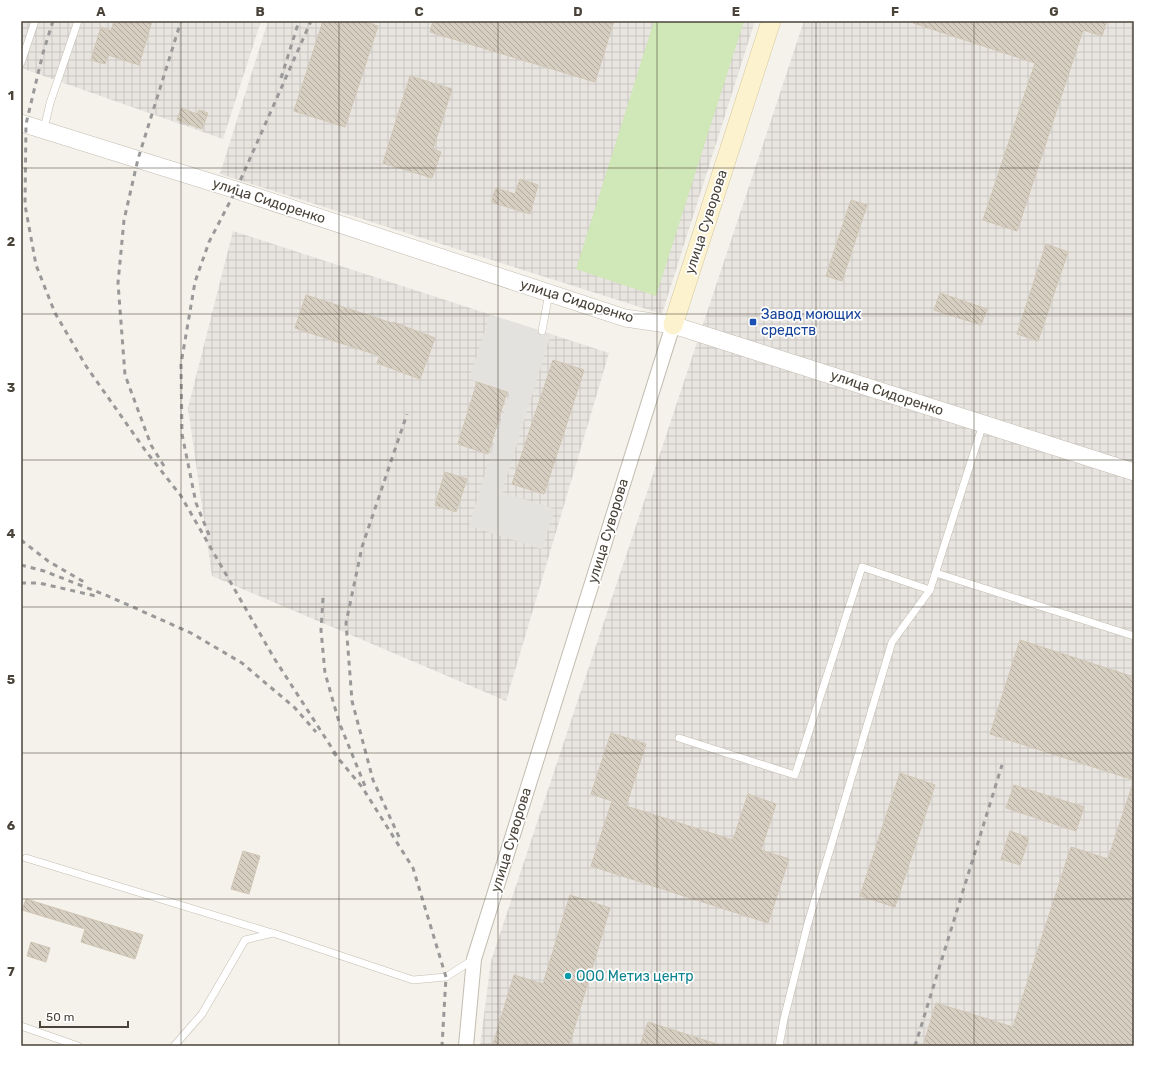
<svg xmlns="http://www.w3.org/2000/svg" width="1155" height="1067" viewBox="0 0 1155 1067" font-family="Rubik,sans-serif">
	<style>
		.industrial { fill: url(#industrial-grid) }
		.green { fill: #d0e7b7 }
		.parking { fill: #e4e2df }
		.building { fill: url(#building-back-hatch); stroke: #d1c6b5 }
		.lines { fill: none; stroke-linecap: round; stroke-linejoin: round }
		.service-casing { stroke: #c3bdb1; stroke-width: 8 }
		.minor-casing { stroke: #c3bdb1; stroke-width: 16 }
		.tertiary-casing { stroke: #c3bdb1; stroke-width: 18 }
		.secondary-casing { stroke: #d2c69d; stroke-width: 20 }
		.service { stroke: #fff; stroke-width: 7 }
		.minor { stroke: #fff; stroke-width: 14 }
		.tertiary { stroke: #fff; stroke-width: 17 }
		.secondary { stroke: #fcf2ce; stroke-width: 19 }
		.rail { stroke: #999; stroke-width: 3; stroke-dasharray: 5 5; stroke-linecap: butt }
		.grid { fill: none; stroke: #494339; stroke-width: 1; stroke-opacity: 0.55 }
		.transit-dot { fill: #1a4fb4; stroke: #fff; stroke-width: 1.5 }
		.culture-dot { fill: #0f9aa8; stroke: #fff; stroke-width: 1.5 }
		.labels { text-anchor: middle; dominant-baseline: central; stroke-width: 3.5; stroke-linejoin: round; paint-order: stroke }
		.street-label { font-size: 14px; fill: #494339; stroke: #fff }
		.transit-label { font-size: 14px; fill: #164399; stroke: #fff; text-anchor: start }
		.culture-label { font-size: 14px; fill: #0d838f; stroke: #fff; text-anchor: start }
		.neatline { fill: none; stroke: #494339; stroke-width: 1.5 }
		.grid-label { font-size: 13px; text-anchor: middle; font-weight: bold; fill: #494339 }
	</style>
	<defs>
		<pattern id="industrial-grid" width="8" height="8" patternUnits="userSpaceOnUse"><rect width="8" height="8" fill="#e8e4e0"/><path d="M0 4h8M4 0v8" fill="none" stroke="#c8c5c1"/></pattern>
		<pattern id="building-back-hatch" width="6" height="6" patternUnits="userSpaceOnUse"><rect width="6" height="6" fill="#d6cec1"/><path d="M-1 5l2 2M0 0l6 6M5-1l2 2" fill="none" stroke="#b0a99e"/></pattern>
	</defs>
	<rect width="100%" height="100%" fill="#f5f2eb"/>
	<g class="industrial">
		<path d="M21 21H261L223 139 21 68Z"/>
		<path d="M268 21H755L662 314 220 174Z"/>
		<path d="M804 21H1134V1046H480L491 961Z"/>
		<path d="M233 231 609 353 506 701 212 576 188 408Z"/>
	</g>
	<path class="green" d="M654 21H744L656 296 576 269Z"/>
	<path class="parking" d="M490 315 551 334 502 492 555 509 542 549 469 526 510 392 469 379Z"/>
	<g class="building">
		<path d="M114 21H152L139 65 108 55 105 64 91 60 101 27 111 31Z"/>
		<path d="M323 21H362L378 26 345 127 294 111Z"/>
		<path d="M433 21H614L595 82 430 32Z"/>
		<path d="M913 21H1107L1102 36 1083 30 1017 231 983 220 1035 63 913 23Z"/>
		<path d="M410 76 452 89 433 149 441 152 432 178 383 163Z"/>
		<path d="M181 108 197 114 199 110 208 113 202 129 177 120Z"/>
		<path d="M520 179 538 185 530 214 491 202 496 188 515 194Z"/>
		<path d="M851 200 867 205 842 281 826 276Z"/>
		<path d="M1046 244 1068 252 1038 341 1017 334Z"/>
		<path d="M940 293 987 309 981 325 934 310Z"/>
		<path d="M306 295 392 323 393 322 435 338 420 379 377 363 380 356 295 328Z"/>
		<path d="M553 360 584 370 544 494 512 484Z"/>
		<path d="M477 382 507 392 488 454 458 444Z"/>
		<path d="M445 472 467 479 456 512 435 505Z"/>
		<path d="M1020 640 1134 677V780L990 734Z"/>
		<path d="M611 733 646 744 626 806 733 840 748 794 776 804 761 850 789 859 768 923 591 866 612 801 591 794Z"/>
		<path d="M900 773 935 785 895 907 860 896Z"/>
		<path d="M1014 785 1084 807 1076 831 1006 808Z"/>
		<path d="M1132 786H1134V1046H1122L1108 1042 1107 1046H923L936 1003 1013 1027 1071 847 1108 859Z"/>
		<path d="M1010 831 1029 838 1020 865 1001 859Z"/>
		<path d="M243 851 260 856 249 894 231 889Z"/>
		<path d="M570 895 610 908 569 1046H533L519 1042 518 1046H500L493 1044 514 975 543 984Z"/>
		<path d="M26 899 143 935 135 959 81 942 85 929 22 910Z"/>
		<path d="M31 942 50 948 46 962 27 956Z"/>
		<path d="M648 1022 717 1044V1046H640Z"/>
	</g>
	<g class="lines">
		<defs>
			<g id="service">
				<path d="M21 63 35 21"/>
				<path d="M44 129 50 103 78 21"/>
				<path d="M542 331 549 293"/>
				<path d="M936 573 1134 636"/>
				<path d="M679 738 795 775 862 567 930 590 983 424"/>
				<path d="M26 858 272 933"/>
				<path d="M21 1026 78 1046"/>
				<path d="M174 1046 202 1014 245 940 273 933 413 980 446 977 474 959"/>
				<path d="M779 1046 784 1019 808 923 892 642 930 590"/>
			</g>
			<path id="minor" d="M466 1046 474 959 673 325"/>
			<path id="tertiary" d="M21 123 236 190 625 318 673 325 1134 472"/>
			<path id="secondary" d="M673 325 771 21"/>
		</defs>
		<use href="#service" class="service-casing"/>
		<use href="#minor" class="minor-casing"/>
		<use href="#tertiary" class="tertiary-casing"/>
		<use href="#secondary" class="secondary-casing"/>
		<use href="#service" class="service"/>
		<use href="#minor" class="minor"/>
		<use href="#tertiary" class="tertiary"/>
		<use href="#secondary" class="secondary"/>
		<g class="rail">
			<path d="M53 21 43 53 26 124 25 205 36 265 55 313 86 366 145 450 181 496 274 658 337 756"/>
			<path d="M281 78 299 21"/>
			<path d="M164 466 151 445 125 375 118 283 124 220 138 159 181 21"/>
			<path d="M209 535 196 503 182 434 181 364 195 282 209 242 236 190 311 21"/>
			<path d="M21 540 48 561 84 582"/>
			<path d="M21 565 44 571 108 596 191 633 242 663 295 708 316 732"/>
			<path d="M21 583H39L96 596"/>
			<path d="M323 598 321 630 325 673 339 722 365 786"/>
			<path d="M333 752 362 787 413 868 446 977 442 1046"/>
			<path d="M399 837 373 780 352 701 346 623 362 547 407 414"/>
			<path d="M915 1046 1002 765"/>
		</g>
	</g>
	<path class="grid" d="M181 21V1046M339 21V1046M498 21V1046M657 21V1046M816 21V1046M974 21V1046M21 168H1134M21 314H1134M21 460H1134M21 607H1134M21 753H1134M21 899H1134"/>
	<rect class="transit-dot" x="749" y="318" width="8" height="8" rx="2"/>
	<circle class="culture-dot" cx="568" cy="976" r="4"/>
	<g class="labels">
		<g class="street-label">
			<text transform="translate(269 201) rotate(18)">улица Сидоренко</text>
			<text transform="translate(706 222) rotate(-72)">улица Суворова</text>
			<text transform="translate(577 301) rotate(17)">улица Сидоренко</text>
			<text transform="translate(887 393) rotate(18)">улица Сидоренко</text>
			<text transform="translate(608 531) rotate(-73)">улица Суворова</text>
			<text transform="translate(511 840) rotate(-73)">улица Суворова</text>
		</g>
		<g class="transit-label">
			<text x="761" y="314">Завод моющих<tspan x="761" dy="16">средств</tspan></text>
		</g>
		<g class="culture-label">
			<text x="576" y="976">ООО Метиз центр</text>
		</g>
	</g>
	<rect width="1155" height="1067" fill="none" stroke="#ffffff" stroke-width="44"/>
	<path d="M40 1021v6h88v-6" fill="none" stroke="#494339" stroke-width="2"/>
	<text x="46" y="1021" font-size="12" fill="#494339" stroke="#ffffff" stroke-width="3" paint-order="stroke">50 m</text>
	<rect x="22" y="22" width="1111" height="1023" class="neatline"/>
	<g class="grid-label">
		<text x="101" y="16">A</text>
		<text x="260" y="16">B</text>
		<text x="419" y="16">C</text>
		<text x="578" y="16">D</text>
		<text x="736" y="16">E</text>
		<text x="895" y="16">F</text>
		<text x="1054" y="16">G</text>
		<text x="11" y="100">1</text>
		<text x="11" y="246">2</text>
		<text x="11" y="392">3</text>
		<text x="11" y="538">4</text>
		<text x="11" y="684">5</text>
		<text x="11" y="830">6</text>
		<text x="11" y="976">7</text>
	</g>
</svg>
